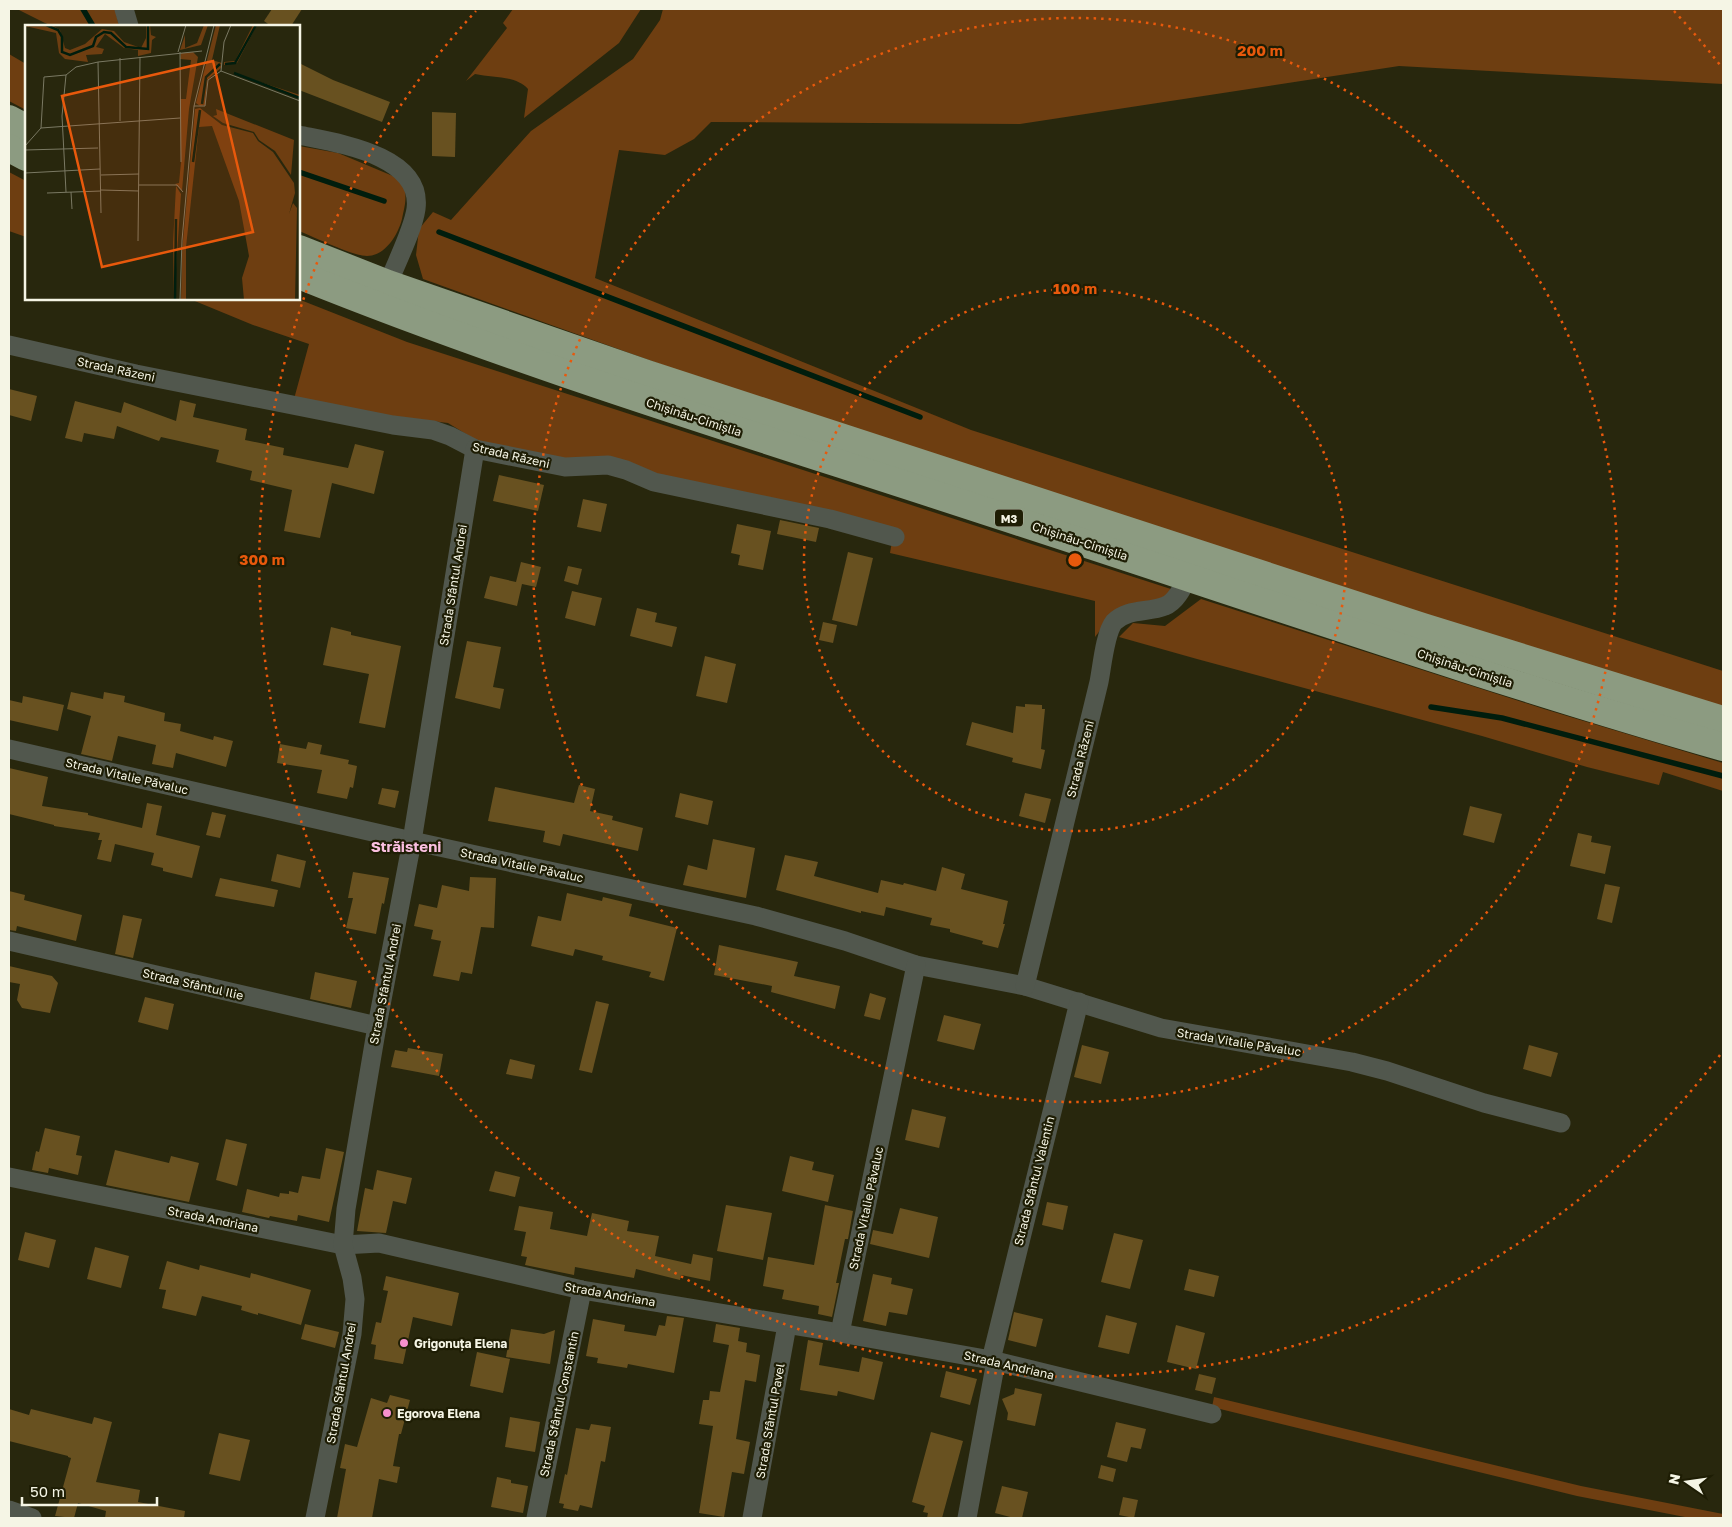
<svg xmlns="http://www.w3.org/2000/svg" width="1732" height="1527" viewBox="0 0 1732 1527" font-family="'Golos Text',sans-serif">
	<style>
		.green { fill: #6e3e11 }
		.lines { fill: none; stroke-linecap: round; stroke-linejoin: round }
		.stream { stroke: #001d0d; stroke-width: 5.5 }
		.building { fill: #685120 }
		.minor { stroke: #51574d; stroke-width: 19 }
		.highway { stroke: #8c9b81; stroke-width: 28 }
		.ring { fill: none; stroke: #e8590c; stroke-width: 2.5; stroke-dasharray: 2.5 5 }
		.poi-dot { fill: #f790cd; stroke: #1e1d04; stroke-width: 2 }
		.labels { text-anchor: middle; dominant-baseline: central; stroke-width: 4.5; stroke-linejoin: round; paint-order: stroke }
		.shield { fill: #1e1d04; stroke: #b4b4a2; stroke-width: 1 }
		.shield-label { font-size: 11px; font-weight: bold; fill: #f5f5e5 }
		.street-label { font-size: 12px; fill: #f5f5e5; stroke: #1e1d04 }
		.poi-label { font-size: 12px; font-weight: bold; fill: #f5f5e5; stroke: #1e1d04; text-anchor: start }
		.quarter-label { font-size: 15px; font-weight: bold; fill: #fabfe0; stroke: #1e1d04 }
		.inset-river { fill: none; stroke: #001d0d; stroke-width: 2.5 }
		.inset-road { fill: none; stroke: #7a7963; stroke-width: 1 }
		.view { fill: #e8590c; fill-opacity: 0.15; stroke: #e8590c; stroke-width: 2.5 }
		.inset-edge { fill: none; stroke: #f5f5e5; stroke-width: 2.5 }
		.centre { fill: #e8590c; stroke: #1e1d04; stroke-width: 2.5 }
		.ring-label { font-size: 15px; text-anchor: middle; font-weight: bold; fill: #e8590c; stroke: #1e1d04; stroke-width: 4.5; stroke-linejoin: round; paint-order: stroke }
	</style>
	<rect width="100%" height="100%" fill="#28270d"/>
	<g class="green">
		<path d="M17 9H115L119 26H51Z"/>
		<path d="M513 9H641L619 43 524 118 528 89C515 75 493 78 475 74L466 81 507 28 503 23Z"/>
		<path d="M663 9H1723V84L1399 66 1020 124 711 122 694 139 665 155 619 150 595 278 971 430 1723 671V709L1536 651 674 369 423 279 416 255 419 229 433 212 451 220 531 131 633 59 660 20Z"/>
		<path d="M9 54 26 64V110L9 101Z"/>
		<path d="M299 146 338 153 400 179C409 193 405 205 402 219 398 235 385 256 367 256 353 256 314 237 299 231Z"/>
		<path d="M9 172 26 181V237L9 231Z"/>
		<path d="M190 299H298L407 342 1174 590 1163 601 1111 616 1095 637V601L890 553 894 529 564 461 479 442 448 423 391 416 294 399 309 344 253 325Z"/>
		<path d="M1201 599 1544 709 1723 763V791L1663 772 1659 785 1587 767 1482 736 1197 659 1119 637 1133 623 1165 626Z"/>
		<path d="M1214 1397 1581 1486 1723 1514V1518H1690L1577 1496 1212 1407Z"/>
	</g>
	<g class="lines">
		<g class="stream">
			<path d="M83 9 93 26"/>
			<path d="M299 172 384 201"/>
			<path d="M439 232 920 417"/>
			<path d="M1431 707 1502 718 1723 776"/>
		</g>
	</g>
	<g class="building">
		<path d="M272 9H302L291 26H271L264 21Z"/>
		<path d="M299 63 333 80 390 102 382 122 299 90Z"/>
		<path d="M432 112 456 113 455 157 432 156Z"/>
		<path d="M9 389 37 396 31 421 9 415Z"/>
		<path d="M180 400 196 404 193 417 247 429 245 440 284 448 283 455 348 468 355 444 384 451 374 494 332 483 320 538 284 531 292 490 250 480 252 471 216 462 219 450 161 437 159 441 117 426 114 439 84 433 82 442 65 438 75 401 121 413 124 402 176 421Z"/>
		<path d="M499 475 544 485 538 511 493 501Z"/>
		<path d="M583 499 607 504 601 532 577 527Z"/>
		<path d="M780 520 819 528 816 542 777 534Z"/>
		<path d="M737 524 771 531 763 570 738 565 740 555 731 553Z"/>
		<path d="M848 552 873 558 857 626 832 620Z"/>
		<path d="M521 562 541 567 536 587 522 584 517 606 484 598 490 576 516 582Z"/>
		<path d="M568 566 582 569 578 585 564 581Z"/>
		<path d="M572 591 602 598 595 626 565 618Z"/>
		<path d="M637 608 657 613 655 622 677 627 672 647 630 636Z"/>
		<path d="M823 622 837 625 833 643 819 640Z"/>
		<path d="M331 627 351 632V635L401 646 385 728 359 723 369 674 323 665Z"/>
		<path d="M467 641 501 647 493 687 504 689 500 709 455 698Z"/>
		<path d="M705 656 736 664 727 703 696 696Z"/>
		<path d="M71 692 103 699 104 692 125 696 124 702 165 713 164 721 181 724 180 731 213 740 214 736 233 741 226 767 176 753 173 768 152 764 156 745 118 736 112 761 81 754 91 716 67 709Z"/>
		<path d="M23 696 64 705 58 731 9 720V700L22 703Z"/>
		<path d="M1025 704 1042 705V709H1045L1041 749 1045 750 1041 769 1012 762 1013 758 966 745 972 722 1013 733 1016 706 1025 707Z"/>
		<path d="M308 742 322 745 320 754 349 760 348 764 357 766 353 788 350 787 347 799 317 793 322 770 277 763 280 744 306 749Z"/>
		<path d="M9 768 48 777 42 806 88 813V815L142 828 147 803 162 806 156 835 200 846 192 878 163 871V868L151 865 154 853 115 844 111 862 97 859 102 840H98L100 833 54 826V825L9 814Z"/>
		<path d="M579 785 595 789 590 811 613 816 612 820 643 828 638 851 563 834 560 846 543 842 545 831 488 821 495 787 574 803Z"/>
		<path d="M382 788 399 791 395 808 378 804Z"/>
		<path d="M680 793 713 801 708 825 675 817Z"/>
		<path d="M1025 793 1051 799 1045 823 1019 816Z"/>
		<path d="M1470 806 1502 814 1494 843 1463 835Z"/>
		<path d="M212 812 226 815 220 838 206 835Z"/>
		<path d="M1578 833 1592 836 1591 842 1611 846 1605 874 1570 866Z"/>
		<path d="M713 839 755 848 746 898 683 885 688 865 707 870Z"/>
		<path d="M277 854 306 861 300 888 271 881Z"/>
		<path d="M785 855 818 862 814 876 878 893 881 880 903 885 904 883 936 891 942 867 965 874 961 889 1008 901 1003 924H1005L998 948 982 944 983 941 950 932V929L930 925 932 918 886 907 884 916 861 911V913L776 890Z"/>
		<path d="M353 872 389 878 384 904 382 903 376 934 346 928 353 898H348Z"/>
		<path d="M470 877 496 878 494 928 481 927 472 974 461 972 459 981 433 976 441 941 431 939 433 930 414 926 419 904 437 908 442 885 469 891Z"/>
		<path d="M220 878 278 890 274 907 215 896Z"/>
		<path d="M1605 884 1620 887 1612 923 1597 919Z"/>
		<path d="M9 891 25 895 24 900 82 915 76 941 17 926 16 931 9 930Z"/>
		<path d="M567 893 602 901 603 897 632 904 629 916 677 928 664 981 649 977 651 972 602 960 603 956 575 949 573 956 531 946 538 916 561 921Z"/>
		<path d="M123 915 142 919 133 958 115 954Z"/>
		<path d="M719 945 798 962 794 976 840 986 835 1009 771 992 772 986 714 975Z"/>
		<path d="M9 966 52 976 58 983 50 1013 22 1008 17 1000 20 984 9 982Z"/>
		<path d="M315 972 357 981 351 1008 310 999Z"/>
		<path d="M870 993 886 998 880 1020 864 1016Z"/>
		<path d="M145 997 174 1004 168 1030 138 1022Z"/>
		<path d="M596 1001 609 1004 592 1073 579 1070Z"/>
		<path d="M944 1015 981 1024 974 1050 937 1041Z"/>
		<path d="M1082 1045 1109 1052 1101 1084 1074 1077Z"/>
		<path d="M1529 1045 1558 1053 1551 1077 1523 1069Z"/>
		<path d="M408 1048 443 1054 439 1076 391 1067 395 1050 407 1052Z"/>
		<path d="M510 1059 535 1065 532 1079 506 1074Z"/>
		<path d="M912 1109 946 1117 939 1148 905 1140Z"/>
		<path d="M45 1128 80 1136 76 1155 82 1156 78 1175 49 1168 48 1173 32 1170 36 1151 39 1152Z"/>
		<path d="M226 1139 247 1144 237 1186 216 1180Z"/>
		<path d="M326 1148 344 1152 329 1222 298 1215 297 1221 270 1216 269 1218 242 1212 247 1189 279 1197 280 1193 289 1194V1191L298 1193 302 1176 320 1179Z"/>
		<path d="M115 1150 169 1163 171 1156 199 1163 189 1202 106 1185Z"/>
		<path d="M790 1156 814 1162 812 1170 834 1175 828 1202 782 1191Z"/>
		<path d="M377 1170 412 1178 406 1204 393 1201 386 1233 357 1231 365 1188 373 1190Z"/>
		<path d="M495 1171 520 1177 515 1197 489 1191Z"/>
		<path d="M1047 1202 1068 1206 1063 1230 1042 1225Z"/>
		<path d="M726 1205 772 1213 763 1260 717 1251Z"/>
		<path d="M825 1205 853 1211 848 1239H845L836 1283H839L832 1317 818 1314 819 1306 782 1299 784 1290 763 1286 768 1257 814 1265Z"/>
		<path d="M519 1206 553 1212 550 1229 587 1236 592 1213 629 1221 627 1231 659 1236 655 1256 691 1264 693 1254 713 1258 710 1281 681 1275 680 1280 636 1269 634 1278 575 1267 574 1275 525 1265 527 1257 521 1256 526 1232 514 1230Z"/>
		<path d="M900 1208 938 1217 929 1258 870 1244 873 1230 893 1234Z"/>
		<path d="M25 1232 56 1240 49 1268 18 1260Z"/>
		<path d="M1114 1233 1143 1240 1130 1289 1101 1282Z"/>
		<path d="M95 1247 129 1256 121 1288 87 1279Z"/>
		<path d="M167 1261 199 1270 200 1265 250 1278 251 1273 311 1290 301 1325 258 1313V1315L241 1310 242 1306 202 1296 196 1316 162 1308 166 1290 159 1289Z"/>
		<path d="M1189 1269 1219 1276 1214 1297 1184 1290Z"/>
		<path d="M873 1274 892 1278 891 1284 913 1289 907 1315 889 1312 886 1326 863 1321Z"/>
		<path d="M386 1276 459 1293 452 1326 413 1317 403 1364 374 1359 376 1345 371 1344 376 1322 381 1323 388 1291 383 1290Z"/>
		<path d="M1014 1312 1043 1319 1036 1347 1008 1340Z"/>
		<path d="M1106 1315 1137 1323 1129 1354 1098 1347Z"/>
		<path d="M667 1316 684 1318 674 1373 628 1364 627 1368 597 1363 598 1358 586 1356 593 1319 625 1325 624 1331 656 1336 659 1325 665 1326Z"/>
		<path d="M305 1324 339 1332 335 1348 301 1339Z"/>
		<path d="M716 1324 740 1328 738 1341 747 1343 746 1352 760 1355 756 1382 745 1380 736 1439 750 1442 744 1474 732 1472 724 1517 699 1513 713 1426 699 1424 703 1400H709L710 1391 720 1392 729 1345 713 1342Z"/>
		<path d="M1176 1325 1205 1333 1196 1369 1167 1362Z"/>
		<path d="M511 1329 544 1334 555 1330 550 1364 506 1357Z"/>
		<path d="M808 1340 823 1343 819 1365 859 1372 862 1357 883 1362 874 1400 838 1391 837 1396 800 1390Z"/>
		<path d="M477 1352 510 1359 503 1393 470 1386Z"/>
		<path d="M946 1371 977 1379 970 1405 940 1397Z"/>
		<path d="M1199 1374 1216 1378 1212 1394 1195 1390Z"/>
		<path d="M1015 1388 1042 1394 1035 1426 1007 1420 1008 1413 1002 1399 1014 1394Z"/>
		<path d="M390 1395 410 1400 401 1434H399L393 1466 400 1467 397 1483 379 1479 372 1518H337L346 1469 340 1468 345 1444 357 1447 371 1398 387 1403Z"/>
		<path d="M9 1409 29 1415 31 1409 92 1424 94 1417 112 1422 96 1482 140 1490 138 1502 185 1511 184 1518H105L106 1511 78 1503 74 1518 55 1516 71 1458 68 1457V1456L9 1441Z"/>
		<path d="M510 1417 540 1422 535 1452 505 1447Z"/>
		<path d="M1116 1422 1146 1429 1141 1449 1131 1447 1127 1462 1107 1457Z"/>
		<path d="M591 1424 611 1427 605 1462 601 1461 592 1508 580 1505 578 1511 563 1508 564 1504 559 1503 565 1474 567 1475 576 1428 589 1430Z"/>
		<path d="M931 1432 963 1441 942 1518H927L928 1513 923 1512 925 1506 912 1502Z"/>
		<path d="M219 1433 250 1440 240 1481 209 1474Z"/>
		<path d="M1101 1465 1116 1469 1113 1482 1098 1478Z"/>
		<path d="M497 1477 511 1480V1483L528 1486 523 1513 491 1507Z"/>
		<path d="M1002 1486 1028 1492 1022 1518H1014L995 1513Z"/>
		<path d="M1123 1497 1138 1500 1134 1518 1119 1515Z"/>
	</g>
	<g class="lines">
		<g class="minor">
			<path d="M124 9 129 26"/>
			<path d="M299 135C337 143 423 155 416 209 413 230 396 263 388 284"/>
			<path d="M9 345 136 374 393 425 433 430 450 436 475 449 565 467 608 465 626 470 654 482 830 519 895 537"/>
			<path d="M9 749 412 841 756 916 845 941 916 965 1025 986 1161 1028 1352 1062 1387 1071 1484 1103 1561 1123"/>
			<path d="M9 941 377 1026"/>
			<path d="M1025 986 1099 682C1102 667 1105 633 1114 622 1128 608 1148 613 1165 606 1176 602 1183 587 1188 577"/>
			<path d="M9 1177 343 1245 379 1243 582 1290 840 1333 991 1360 1212 1414"/>
			<path d="M840 1333 916 965"/>
			<path d="M991 1360 1079 1002"/>
			<path d="M9 1510 32 1518"/>
			<path d="M315 1518 352 1334 355 1299 352 1278 343 1245 346 1209 377 1026 412 841 475 449"/>
			<path d="M536 1518 582 1290"/>
			<path d="M752 1518 787 1325"/>
			<path d="M967 1518 996 1361"/>
		</g>
		<g class="highway">
			<path d="M9 119 26 128"/>
			<path d="M9 148 26 157"/>
			<path d="M299 249 388 284 647 374 1423 627 1723 720"/>
			<path d="M299 275C527 367 764 438 998 515 1239 593 1479 677 1723 747"/>
		</g>
	</g>
	<g class="ring">
		<circle cx="1075" cy="560" r="271"/>
		<circle cx="1075" cy="560" r="542"/>
		<path d="M1720 1055A813 813 0 1 1 476 11M1674 11A813 813 0 0 1 1720 65"/>
	</g>
	<g class="poi-dot">
		<circle cx="404" cy="1343" r="5"/>
		<circle cx="387" cy="1413" r="5"/>
	</g>
	<g class="labels">
		<rect class="shield" x="995" y="509.5" width="28" height="17" rx="4"/>
		<g class="shield-label">
			<text x="1009" y="518">M3</text>
		</g>
		<g class="street-label">
			<text transform="translate(116 369) rotate(12)">Strada Răzeni</text>
			<text transform="translate(694 417) rotate(18)">Chișinău-Cimișlia</text>
			<text transform="translate(511 455) rotate(13)">Strada Răzeni</text>
			<text transform="translate(1080 541) rotate(18)">Chișinău-Cimișlia</text>
			<text transform="translate(453 585) rotate(-81)">Strada Sfântul Andrei</text>
			<text transform="translate(1465 668) rotate(18)">Chișinău-Cimișlia</text>
			<text transform="translate(1080 759) rotate(-76)">Strada Răzeni</text>
			<text transform="translate(127 776) rotate(13)">Strada Vitalie Păvaluc</text>
			<text transform="translate(522 865) rotate(12)">Strada Vitalie Păvaluc</text>
			<text transform="translate(193 984) rotate(13)">Strada Sfântul Ilie</text>
			<text transform="translate(385 984) rotate(-79)">Strada Sfântul Andrei</text>
			<text transform="translate(1239 1042) rotate(9)">Strada Vitalie Păvaluc</text>
			<text transform="translate(1034 1181) rotate(-76)">Strada Sfântul Valentin</text>
			<text transform="translate(866 1208) rotate(-78)">Strada Vitalie Păvaluc</text>
			<text transform="translate(213 1219) rotate(11)">Strada Andriana</text>
			<text transform="translate(610 1294) rotate(10)">Strada Andriana</text>
			<text transform="translate(1009 1365) rotate(13)">Strada Andriana</text>
			<text transform="translate(341 1383) rotate(-80)">Strada Sfântul Andrei</text>
			<text transform="translate(559 1404) rotate(-78)">Strada Sfântul Constantin</text>
			<text transform="translate(770 1421) rotate(-80)">Strada Sfântul Pavel</text>
		</g>
		<g class="poi-label">
			<text x="414" y="1343">Grigonuța Elena</text>
			<text x="397" y="1413">Egorova Elena</text>
		</g>
		<g class="quarter-label">
			<text x="406" y="846">Străisteni</text>
		</g>
	</g>
	<g transform="translate(25 25)">
		<rect width="275" height="275" fill="#28270d"/>
		<path d="M27 0 35 5 40 23 45 25 60 19 77 4 89 6 99 17 116 23 121 13V0H125L126 10 131 12 127 15 126 28 113 31V25L99 23 80 9 71 22 79 24 77 29 61 30 63 37 40 34 34 28 31 8 0 1ZM179 0H183L176 20 155 25 160 10V23L172 18ZM191 0H195L187 35 197 38 196 43 182 55 180 80 175 81 171 78ZM228 0H232L212 38 199 40V37L210 36ZM168 27 173 32 164 84 157 166 150 159 154 158 156 137 155 74H161L166 35 155 34 156 28ZM208 48 275 70V74ZM175 83 197 100 228 108 233 116 248 127 269 158 270 168 264 189 268 178 272 183 270 275H219L217 253 224 231 214 176 187 101 174 102 161 222V275H156L157 227 170 84ZM191 84 269 115 266 150 250 126 234 115 229 107 198 98 188 91 192 90ZM151 161 156 169 149 275 148 218Z" fill="#6e3e11"/>
		<path class="inset-river" d="M4 0H21L33 5 37 12V27L45 30 68 21 71 12 79 7 86 8 101 22 123 24V0M200 39 210 38 231 0M209 48 275 73M177 79 181 52 195 39M168 137 175 85M150 275 151 194"/>
		<path class="inset-road" d="M153 27 161 0M155 27 156 137M95 33V96M196 46 199 17 206 0M41 50 37 91 41 167M169 81H180L183 55 196 46 275 76M16 103 155 93M16 103 19 52 41 50 51 42 73 37M0 121 16 103M0 125 73 123M0 148 75 144M76 150 114 149M114 160H152L158 167M76 165 114 166M46 167 47 184M22 168 76 166M76 188 73 37 177 26M113 216 115 32M155 275 157 215 169 81 189 0"/>
		<path class="view" d="M188 36 228 207 77 242 37 71Z"/>
		<rect width="275" height="275" class="inset-edge"/>
	</g>
	<circle cx="1075" cy="560" r="8" class="centre"/>
	<g class="ring-label">
		<text x="1260" y="56">200 m</text>
		<text x="1075" y="294">100 m</text>
		<text x="262" y="565">300 m</text>
	</g>
	<rect width="1732" height="1527" fill="none" stroke="#f5f5e5" stroke-width="20"/>
	<g transform="translate(1687 1482) rotate(283)" stroke="#1e1d04" stroke-width="4" paint-order="stroke">
	<path d="M0-4L9 19L0 12L-9 19Z" fill="#f5f5e5"/>
	<text y="-8" font-size="14" font-weight="bold" text-anchor="middle" fill="#f5f5e5">N</text>
	</g>
	<path d="M22 1497v8h135v-8" fill="none" stroke="#f5f5e5" stroke-width="2.5"/>
	<text x="30" y="1497" font-size="15" fill="#f5f5e5" stroke="#1e1d04" stroke-width="4" paint-order="stroke">50 m</text>
</svg>
